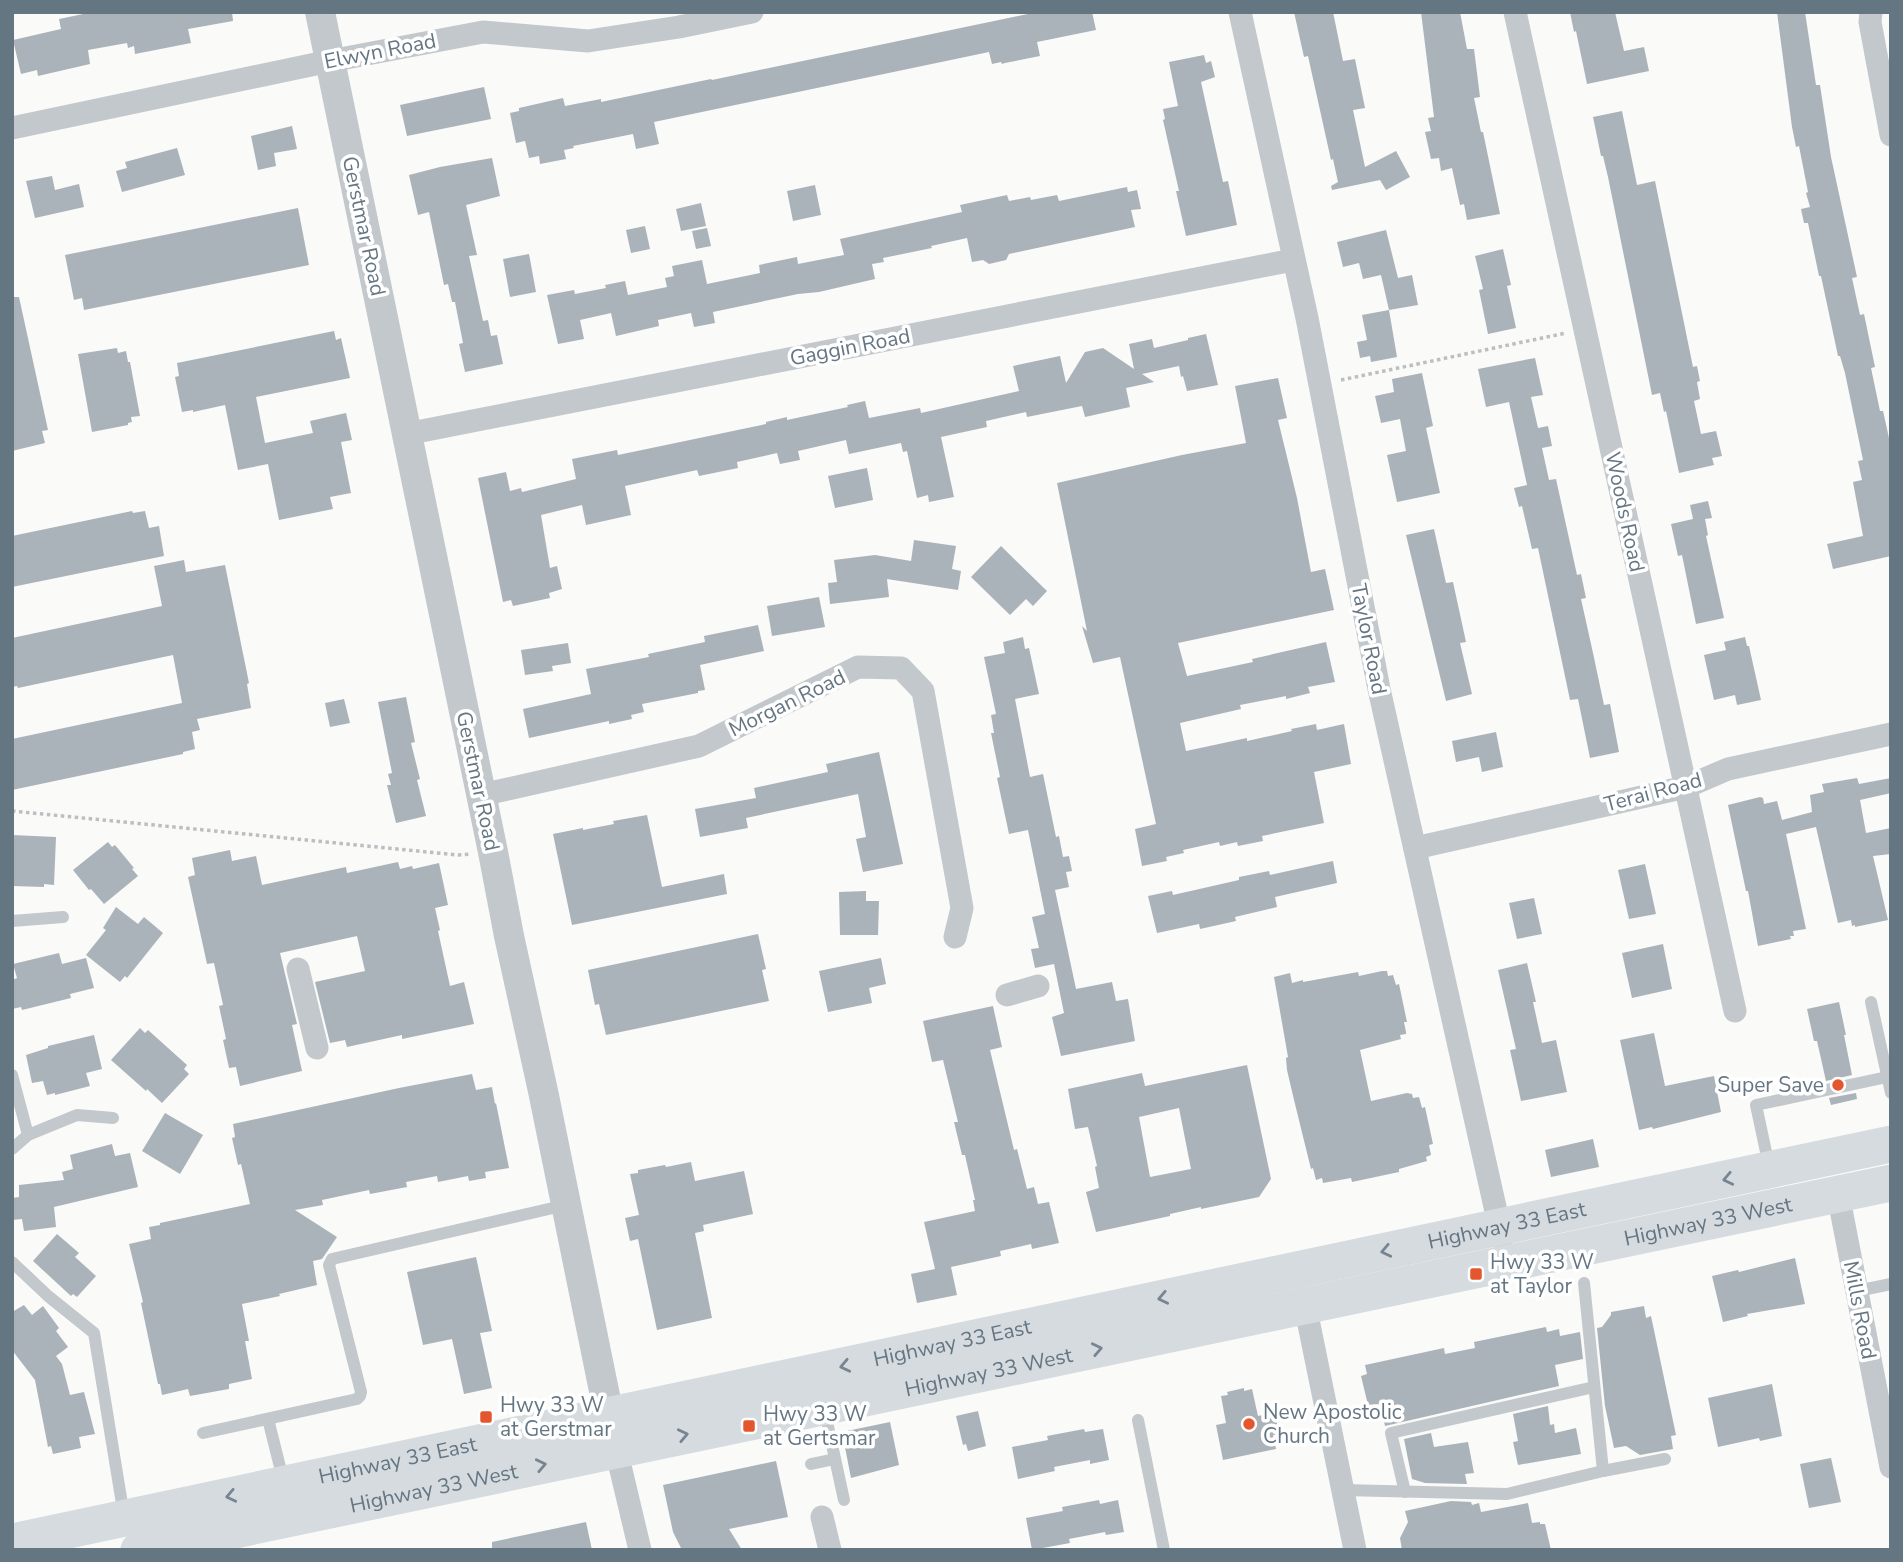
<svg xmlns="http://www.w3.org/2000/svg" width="1903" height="1562" viewBox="0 0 1903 1562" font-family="'Nunito Sans',sans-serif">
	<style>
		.building { fill: #aab3b9; fill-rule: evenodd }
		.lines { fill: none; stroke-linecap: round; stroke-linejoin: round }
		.path { stroke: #bbbfc2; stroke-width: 3.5; stroke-dasharray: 3.5 3.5; stroke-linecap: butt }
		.service { stroke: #c3c8cc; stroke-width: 12 }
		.minor { stroke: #c3c8cc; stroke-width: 23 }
		.tertiary { stroke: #c3c8cc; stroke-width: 30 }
		.primary { stroke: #d6dbdf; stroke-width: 37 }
		.oneway { stroke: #768591 }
		.poi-dot { fill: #e4572e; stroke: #fff; stroke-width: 2.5 }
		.labels { text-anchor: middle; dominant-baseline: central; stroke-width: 7; stroke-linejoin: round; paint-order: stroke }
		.street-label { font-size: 21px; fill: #657683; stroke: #fff }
		.poi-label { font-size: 21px; fill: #657683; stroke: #fff; text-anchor: start }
	</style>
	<rect width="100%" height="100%" fill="#fafaf8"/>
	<g class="building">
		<path d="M93 12H232L233 21 188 29 191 43 135 54 134 46 128 48 127 43 88 50 90 64 38 76 37 70 21 74 13 40 61 29 59 19Z"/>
		<path d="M1037 12H1092L1096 30 1037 42 1040 56 1005 63 1002 64 1001 62 992 64 989 52 654 122 659 144 636 149 633 134 573 146 574 148 564 150 566 159 540 164 539 156 529 158 525 141 516 143 510 113 519 111V108L563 98 565 106 601 99V102L711 79 712 80Z"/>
		<path d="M1294 12H1333L1343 61 1355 59 1365 108 1353 110 1365 167 1396 151 1410 177 1386 190 1380 180 1332 190 1331 186 1338 182 1333 159 1331 160 1308 56 1304 57Z"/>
		<path d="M1421 12H1460L1467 49H1474L1480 97 1474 98 1481 132H1483L1500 214 1467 220 1464 204 1460 205 1452 168 1441 171 1439 158 1431 159 1425 132 1431 131 1428 118 1434 117Z"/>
		<path d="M1570 12H1615L1624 51 1644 47 1649 71 1587 84 1576 31 1574 32Z"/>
		<path d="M1777 12H1805L1816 85H1820L1831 157 1857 277 1852 278 1860 315 1864 314 1875 367 1871 368 1880 411H1883L1891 447V556L1833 569 1827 544 1863 536 1853 482 1862 480 1858 461 1863 460 1845 373 1840 356H1838L1821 276H1819L1808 223H1804L1801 209 1810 207 1806 193 1808 192 1799 146 1796 147 1792 127Z"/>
		<path d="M1204 55 1206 63 1211 61 1215 77 1201 82 1223 182 1228 181 1237 225 1186 236 1176 191H1179L1163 120 1165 119 1163 109 1178 106 1169 62Z"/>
		<path d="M484 87 491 119 407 136 400 105Z"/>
		<path d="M1622 111 1637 185 1655 181 1693 367 1697 366 1700 381 1697 382 1700 399 1694 401 1701 434 1716 431 1722 456 1712 458 1714 465 1679 473 1666 411 1664 412 1660 393 1652 395 1608 177 1603 156H1601L1593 117Z"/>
		<path d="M292 126 297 149 274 153 276 166 258 170 251 136Z"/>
		<path d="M177 148 185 175 122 192 116 171 127 168 125 162Z"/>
		<path d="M492 158 500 196 466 205 477 255 469 256 483 321 488 320 491 336 497 335 503 364 465 372 459 344 463 343 455 302H452L448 284 444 285 429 212 418 215 409 175 440 167Z"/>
		<path d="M52 176 55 190 79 184 84 207 35 218 26 181Z"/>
		<path d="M815 185 821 215 793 221 787 191Z"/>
		<path d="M1127 187 1128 192 1137 190 1141 209 1131 210 1135 227 1009 254 1006 260 989 264 983 260 972 262 967 238 931 246 932 248 883 258 884 262 872 264 875 279 819 292 798 294 713 312 715 323 694 327 691 313 658 320 659 326 616 336 611 313 580 320 584 339 558 344 547 295 574 290 575 294 606 288 605 285 625 281 628 295 667 287 665 278 674 276 672 266 702 260 707 284 760 273 759 265 797 257 798 264 844 255 840 239 962 212 960 205 1007 195 1009 201 1030 197 1031 200 1057 195 1059 201Z"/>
		<path d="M701 203 706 226 681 231 676 209Z"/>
		<path d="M298 208 309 265 84 310 82 298 74 300 65 255Z"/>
		<path d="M645 226 650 249 631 253 626 230Z"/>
		<path d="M707 228 711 246 696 249 692 231Z"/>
		<path d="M1386 230 1398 278 1412 275 1418 305 1389 310 1381 275 1363 279 1359 263 1343 267 1337 242Z"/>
		<path d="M1503 249 1511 285 1507 286 1516 328 1488 334 1479 290 1483 289 1475 256Z"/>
		<path d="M529 254 536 292 510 297 503 259Z"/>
		<path d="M12 297H19L48 430 42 431 45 443 12 451Z"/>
		<path d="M1389 310 1397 357 1371 362 1370 356 1360 358 1357 342 1367 340 1362 315Z"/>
		<path d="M334 331 336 340 341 338 350 378 256 397 265 443 313 433 310 421 346 413 352 440 341 442 351 493 330 497 333 509 279 520 268 464 238 470 225 405 193 412V410L182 412 175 377 179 376 177 363Z"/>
		<path d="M1206 334 1218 385 1187 391 1183 376 1181 377 1179 366 1142 374 1154 382 1126 388 1130 407 1085 417 1082 406 1027 417 1026 412 986 421 987 427 941 437 954 497 929 502 928 495 917 498 907 451 903 452 901 443 849 454 846 440 798 451 800 460 780 464 777 453 737 462 738 468 699 476 697 470 625 486 631 515 586 525 582 505 541 515 550 568 557 566 562 589 549 593 550 598 513 606 511 600 503 602 478 478 506 472 510 491 521 488 522 492 576 479 572 459 617 450 618 455 766 424V422L787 417V420L848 407 847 405 865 401 869 418 920 408 921 413 1019 391 1013 366 1060 356 1066 383 1085 352 1103 348 1134 369 1129 344 1152 339 1154 348 1188 340V338Z"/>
		<path d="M117 348 118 353 126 351 128 362H130L140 416 131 417 132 422 128 423V425L92 432 78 354Z"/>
		<path d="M1535 358 1543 395 1531 397 1538 428 1548 426 1552 446 1542 448 1549 480 1556 479 1577 575 1581 574 1586 598 1581 599 1593 653 1604 705 1610 704 1619 752 1590 758 1578 699 1570 700 1538 548 1532 549 1522 506 1519 507 1514 488 1527 485 1509 402 1486 407 1478 369Z"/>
		<path d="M1422 373 1433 426 1426 428 1440 493 1397 502 1387 455 1406 451 1400 419 1381 423 1375 396 1394 392 1392 379Z"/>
		<path d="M1278 378 1287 418 1278 420 1297 498 1311 572 1325 569 1334 610 1178 643 1187 676 1253 662 1252 659 1326 642 1335 682 1308 687 1310 693 1286 699V696L1240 705 1241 709 1180 723 1186 751 1247 738V741L1292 731 1291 729 1316 724 1317 730 1344 724 1351 764 1314 772 1324 823 1262 836 1263 841 1238 846 1237 842 1220 846 1219 842 1183 850 1184 853 1166 857 1167 861 1142 866 1135 829 1156 824 1120 657 1093 663 1082 626 1087 631 1057 483 1182 455 1246 443 1235 386Z"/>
		<path d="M867 468 873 500 835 508 828 476Z"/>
		<path d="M1708 501 1712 518 1705 519 1708 535 1706 536 1724 618 1696 624 1682 555 1678 556 1671 524 1693 519 1690 505Z"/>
		<path d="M132 511 133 513 145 511 149 528 159 526 164 556 12 587V536Z"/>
		<path d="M1434 529 1446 583 1453 582 1466 642 1460 643 1472 694 1446 701 1406 535Z"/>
		<path d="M914 540 956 546 952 569 961 571 958 590 887 579 889 597 830 604 828 583 837 582 834 560 875 555 911 561Z"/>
		<path d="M1001 546 1047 591 1033 606 1026 599 1010 615 971 577Z"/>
		<path d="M184 560 186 572 225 565 249 683 247 684 251 708 197 719 200 730 192 732 195 749 183 752V754L12 790V739L182 703 173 655 18 688 17 686 12 687V638L162 606 154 566Z"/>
		<path d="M819 597 825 627 772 636 767 606Z"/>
		<path d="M758 625 764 651 700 665 705 690 698 691V693L642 704 644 712 631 715 632 719 609 724V721L529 738 523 709 591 694 586 669 649 657 648 654 705 642 704 636Z"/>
		<path d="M1023 637 1025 649 1029 648 1039 694 1015 699 1030 777 1043 774 1056 837 1059 836 1063 857 1069 856 1072 871 1066 872 1069 887 1055 890 1076 989 1112 982 1116 1001 1128 999 1135 1041 1061 1056 1052 1017 1064 1013 1054 964 1035 968 1031 949 1039 948 1032 917 1045 914 1028 830 1009 834 997 778 1000 777 991 733H994L991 715 996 714 984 657 1005 653 1003 642Z"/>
		<path d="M1745 637 1747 646H1749L1761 700 1737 705 1735 695 1714 700 1704 655 1726 650 1724 642Z"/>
		<path d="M568 643 571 663 552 666 553 671 525 675 521 650Z"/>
		<path d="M406 697 415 742 411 743 420 779 417 780 426 816 396 823 387 785H391L388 774 392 773 378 702Z"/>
		<path d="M344 699 350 723 330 727 325 703Z"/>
		<path d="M1496 732 1503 767 1482 772 1479 757 1456 762 1452 741Z"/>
		<path d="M879 752 903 864 863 872 856 839 866 837 858 794 746 818 748 828 700 837 695 809 756 798 754 788 828 772 826 764Z"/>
		<path d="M1857 778 1859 784 1891 778V793L1860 800 1866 833 1891 828V854L1873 856 1888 920 1855 927V925L1852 926 1851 920 1838 923 1816 827 1786 834 1806 929 1793 931 1794 936H1790L1791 939 1758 946 1748 891H1746L1728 805 1760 797 1763 798 1764 804 1777 801 1782 820 1812 812 1810 795 1824 792 1822 784Z"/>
		<path d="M647 815 662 887 724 874 727 894 572 925 553 834 583 828V830L614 824 613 821Z"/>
		<path d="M12 835 56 837 54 885 44 884V887L12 886Z"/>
		<path d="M108 842 112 847 115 845 134 868 132 869 138 876 104 904 91 889 89 890 73 870Z"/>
		<path d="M230 850 232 861 256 856 262 885 346 867 347 873 398 862 400 869 412 866 413 869 439 863 448 905 435 908 440 930 438 931 450 986 464 982 474 1024 402 1039V1035L347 1047 345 1040 330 1043 315 982 365 971 357 936 280 953 297 1024 292 1025 302 1071 240 1086 236 1067 229 1068 223 1040 226 1039 219 1006 223 1005 214 963 207 964 188 877 195 875 192 858Z"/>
		<path d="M1333 861 1337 883 1275 897 1277 907 1235 917 1236 921 1200 929 1199 924 1157 933 1148 896 1172 891 1173 895 1239 880V877L1269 871 1270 875Z"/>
		<path d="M1645 864 1656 914 1629 919 1618 870Z"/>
		<path d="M866 891V901H879L878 935H840L839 892Z"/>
		<path d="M1534 898 1542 934 1517 939 1509 903Z"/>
		<path d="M116 907 138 924 144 917 163 933 127 978 125 976 120 982 86 955 106 930 103 928Z"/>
		<path d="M758 934 766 969 762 970 769 1001 606 1035 599 1004 595 1005 588 970Z"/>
		<path d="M1663 944 1672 989 1632 998 1622 953Z"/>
		<path d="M59 953 62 964 86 958 94 988 70 994 71 998 22 1010 21 1007 12 1009V980L17 978 13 964Z"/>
		<path d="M881 958 886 984 869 988 872 1003 828 1012 819 971Z"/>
		<path d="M1527 963 1536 1002H1533L1542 1043 1556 1040 1567 1092 1521 1101 1510 1050 1516 1049 1498 970Z"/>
		<path d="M1382 971H1387L1388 976 1393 975 1396 985 1399 984 1407 1022H1404L1406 1032V1034L1400 1035 1401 1039 1360 1050 1371 1101 1407 1093 1412 1094 1413 1098 1419 1097 1422 1108 1425 1107 1433 1144 1429 1145 1431 1155 1426 1157 1427 1161 1399 1169V1172L1352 1182 1351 1178 1323 1183 1322 1178 1316 1180 1313 1168 1311 1169 1295 1104 1287 1070 1286 1058 1288 1057 1274 977 1290 973 1292 983 1303 980V982L1358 972 1359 976Z"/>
		<path d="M1839 1002 1846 1035H1844L1852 1075 1826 1081 1817 1041H1814L1807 1009Z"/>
		<path d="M993 1006 1002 1047 990 1050 1014 1150 1017 1149 1027 1189 1034 1187 1038 1204 1049 1202 1059 1243 1032 1249 1031 1244 1000 1251 1001 1256 951 1267 957 1295 917 1303 911 1274 935 1269 924 1222 975 1211 973 1200H975L965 1155H962L954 1122H958L943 1060 932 1062 923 1021Z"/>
		<path d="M140 1028 145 1033 148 1030 187 1065 184 1069 189 1074 162 1103 147 1089 146 1091 111 1060Z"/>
		<path d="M1654 1033 1665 1086 1714 1076 1721 1112 1653 1129 1652 1127 1639 1130 1620 1040Z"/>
		<path d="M94 1035 102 1069 86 1073 90 1086 55 1095V1093L47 1095 43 1081 32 1083 26 1055 48 1048V1046Z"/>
		<path d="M1247 1065 1271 1179 1259 1197 1201 1209V1207L1170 1214V1216L1096 1232 1086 1192 1099 1188 1095 1167 1097 1166 1088 1127 1075 1129 1068 1089 1142 1073 1145 1086ZM1179 1108 1191 1169 1150 1177 1139 1117Z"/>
		<path d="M472 1074 476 1090 492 1087 495 1104 496 1103 509 1168 485 1172 486 1178 469 1181 468 1176 438 1182 437 1176 406 1182 407 1187 370 1194 369 1190 322 1200 323 1205 295 1210 337 1237 322 1259 313 1261 317 1285 279 1294 280 1296 242 1304 249 1341H245L252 1379 229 1384V1389L190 1396 188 1389 162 1395 160 1384H158L141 1303 143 1302 129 1244 151 1239 149 1227 160 1225V1223L250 1204 241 1164 238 1165 232 1138 235 1137 233 1124 399 1088Z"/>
		<path d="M1856 1093 1857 1099 1831 1105 1829 1098Z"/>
		<path d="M165 1113 203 1135 180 1174 142 1151Z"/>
		<path d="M1593 1139 1599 1167 1551 1177 1545 1150Z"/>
		<path d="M112 1144 115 1156 130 1153 138 1187 54 1207 56 1227 24 1231 22 1219 12 1220V1198L19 1197V1185L64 1180 62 1172 73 1169 70 1155Z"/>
		<path d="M691 1162 695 1181 744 1171 753 1214 703 1225 704 1231 695 1233 712 1318 657 1330 638 1239 630 1241 625 1218 639 1215 630 1174 638 1173V1170L665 1165 666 1167Z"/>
		<path d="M57 1234 79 1253 75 1257 96 1276 77 1297 73 1294 71 1296 33 1261Z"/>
		<path d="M476 1257 492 1331 480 1333 492 1388 464 1394 452 1339 423 1345 407 1272Z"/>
		<path d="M1795 1258 1805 1304 1747 1314 1748 1316 1723 1322 1712 1276 1738 1270 1739 1272Z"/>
		<path d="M24 1305 32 1315 43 1306 59 1328 56 1331 68 1347 56 1356 62 1364 70 1395 84 1392 95 1434 79 1437 81 1448 53 1454 51 1446 48 1447 35 1380 12 1350V1312Z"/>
		<path d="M1644 1306 1646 1318 1651 1316 1676 1435 1671 1436 1673 1449 1640 1455 1626 1446 1614 1448 1605 1406 1597 1328 1602 1327 1611 1315V1312Z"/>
		<path d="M1546 1327 1547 1332 1559 1329 1560 1336 1580 1332 1583 1359 1555 1365 1559 1386 1385 1426 1380 1404 1368 1405 1361 1376 1367 1374 1365 1365 1444 1348 1445 1354 1475 1348 1474 1342Z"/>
		<path d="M1772 1384 1782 1436 1760 1441 1759 1438 1718 1447 1708 1398Z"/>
		<path d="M1244 1388V1391L1252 1389 1258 1416 1275 1412 1279 1434 1273 1435 1276 1449 1223 1460 1216 1425 1226 1423 1221 1396 1228 1395 1227 1392Z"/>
		<path d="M1548 1406 1550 1425 1554 1424 1555 1433 1576 1428 1581 1454 1518 1465 1513 1442 1518 1441 1513 1414Z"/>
		<path d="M978 1411 986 1446 968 1451 966 1444 963 1445 956 1416Z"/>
		<path d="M890 1422 899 1465 851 1478 842 1432Z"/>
		<path d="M1084 1429 1085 1432 1103 1429 1109 1460 1090 1464V1460L1054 1467 1055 1471 1018 1479 1012 1447 1048 1440 1047 1436Z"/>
		<path d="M1431 1433 1434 1447 1468 1442 1474 1473 1465 1474 1467 1484 1425 1483 1412 1479 1404 1439Z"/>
		<path d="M1831 1458 1841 1502 1809 1508 1800 1464Z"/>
		<path d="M776 1461 788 1517 729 1529 742 1550H682L673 1532 663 1485Z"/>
		<path d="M1099 1500 1100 1504 1118 1500 1124 1532 1106 1535 1105 1532 1069 1539 1070 1543 1032 1550 1026 1518 1063 1511 1062 1507Z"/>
		<path d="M1451 1501 1471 1502 1472 1505 1479 1503 1481 1512 1528 1503 1532 1523 1540 1522V1524H1545L1551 1550H1402L1400 1538 1408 1522 1405 1511Z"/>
		<path d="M586 1522 592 1550H492V1542Z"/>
	</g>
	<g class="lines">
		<g class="path">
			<path d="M1341 380 1566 333"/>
			<path d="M12 811 458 855 470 854"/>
		</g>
		<g class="service">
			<path d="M12 921 63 917"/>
			<path d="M1871 1002 1891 1093"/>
			<path d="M12 1075 28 1135"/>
			<path d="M12 1149 28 1135 77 1115 113 1118"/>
			<path d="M1769 1166 1756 1105 1887 1077"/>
			<path d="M12 1262 48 1296 94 1333 124 1516"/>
			<path d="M1584 1283 1603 1471"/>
			<path d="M1857 1291 1891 1284"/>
			<path d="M824 1408 844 1500"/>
			<path d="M268 1419 284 1483"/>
			<path d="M1138 1420 1164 1550"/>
			<path d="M203 1433 357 1399 360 1396 361 1392 329 1265 332 1259 566 1205"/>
			<path d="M811 1464 835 1459"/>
			<path d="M1343 1490 1507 1494 1603 1471 1665 1459"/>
			<path d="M1405 1492 1391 1433 1594 1387"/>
		</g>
		<g class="minor">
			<path d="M1240 12 1307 318 1379 689 1502 1238"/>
			<path d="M1515 12 1735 1011"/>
			<path d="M1871 12 1870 22 1891 135"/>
			<path d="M12 128 330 61 483 32 588 41 679 27 752 12"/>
			<path d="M406 434 1293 260"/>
			<path d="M481 795 699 746 858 667 901 668 923 691 962 908 955 937"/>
			<path d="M1415 848 1686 787 1728 769 1891 734"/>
			<path d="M298 969 317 1048"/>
			<path d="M1007 995 1038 986"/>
			<path d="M1838 1194 1891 1467"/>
			<path d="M1305 1305 1355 1550"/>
			<path d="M616 1449 640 1550"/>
			<path d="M822 1517 830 1550"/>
		</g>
		<path class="tertiary" d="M320 12 493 852 509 936 543 1091 613 1435"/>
		<g class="primary">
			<path id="s1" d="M12 1542 1891 1144"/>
			<path id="s2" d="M139 1550 1891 1183"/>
		</g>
	</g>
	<defs><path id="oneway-chevron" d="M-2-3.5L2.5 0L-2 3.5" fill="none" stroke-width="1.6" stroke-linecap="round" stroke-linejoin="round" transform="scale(1.75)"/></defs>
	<g class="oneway">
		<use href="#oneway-chevron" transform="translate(1728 1179) rotate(168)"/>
		<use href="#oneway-chevron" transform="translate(1386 1251) rotate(168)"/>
		<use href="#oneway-chevron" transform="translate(1163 1298) rotate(168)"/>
		<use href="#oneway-chevron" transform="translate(1097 1349) rotate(-12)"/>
		<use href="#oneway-chevron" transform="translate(845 1366) rotate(168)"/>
		<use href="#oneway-chevron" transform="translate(683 1435) rotate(-12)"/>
		<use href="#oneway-chevron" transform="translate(541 1465) rotate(-12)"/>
		<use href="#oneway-chevron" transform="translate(231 1496) rotate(168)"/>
	</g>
	<g class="poi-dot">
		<circle cx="1838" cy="1085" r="7"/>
		<rect x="1469" y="1267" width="14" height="14" rx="3.5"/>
		<rect x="479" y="1410" width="14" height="14" rx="3.5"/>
		<circle cx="1249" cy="1424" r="7"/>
		<rect x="742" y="1419" width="14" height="14" rx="3.5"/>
	</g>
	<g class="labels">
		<g class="street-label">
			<text transform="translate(380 51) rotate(-11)">Elwyn Road</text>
			<text transform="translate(364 226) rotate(78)">Gerstmar Road</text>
			<text transform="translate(850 347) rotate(-11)">Gaggin Road</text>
			<text transform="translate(1625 512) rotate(78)">Woods Road</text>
			<text transform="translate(1369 639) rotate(79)">Taylor Road</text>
			<text transform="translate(787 703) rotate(-26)">Morgan Road</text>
			<text transform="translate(478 781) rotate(78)">Gerstmar Road</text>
			<text transform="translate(1653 792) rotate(-15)">Terai Road</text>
			<text stroke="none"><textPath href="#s2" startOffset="1603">Highway 33 West</textPath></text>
			<text stroke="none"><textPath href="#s1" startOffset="1528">Highway 33 East</textPath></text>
			<text transform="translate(1860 1310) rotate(79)">Mills Road</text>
			<text stroke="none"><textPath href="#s1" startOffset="961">Highway 33 East</textPath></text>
			<text stroke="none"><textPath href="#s2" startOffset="868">Highway 33 West</textPath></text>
			<text stroke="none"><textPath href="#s1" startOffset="394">Highway 33 East</textPath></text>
			<text stroke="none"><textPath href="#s2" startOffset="301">Highway 33 West</textPath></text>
		</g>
		<g class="poi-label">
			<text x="1824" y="1085" text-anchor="end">Super Save</text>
			<text x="1490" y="1262">Hwy 33 W<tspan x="1490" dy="24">at Taylor</tspan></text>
			<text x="500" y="1405">Hwy 33 W<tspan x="500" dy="24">at Gerstmar</tspan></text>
			<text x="1263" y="1412">New Apostolic<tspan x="1263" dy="24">Church</tspan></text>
			<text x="763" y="1414">Hwy 33 W<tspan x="763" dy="24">at Gertsmar</tspan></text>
		</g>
	</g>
	<rect width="1903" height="1562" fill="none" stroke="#657683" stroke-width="28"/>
</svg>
